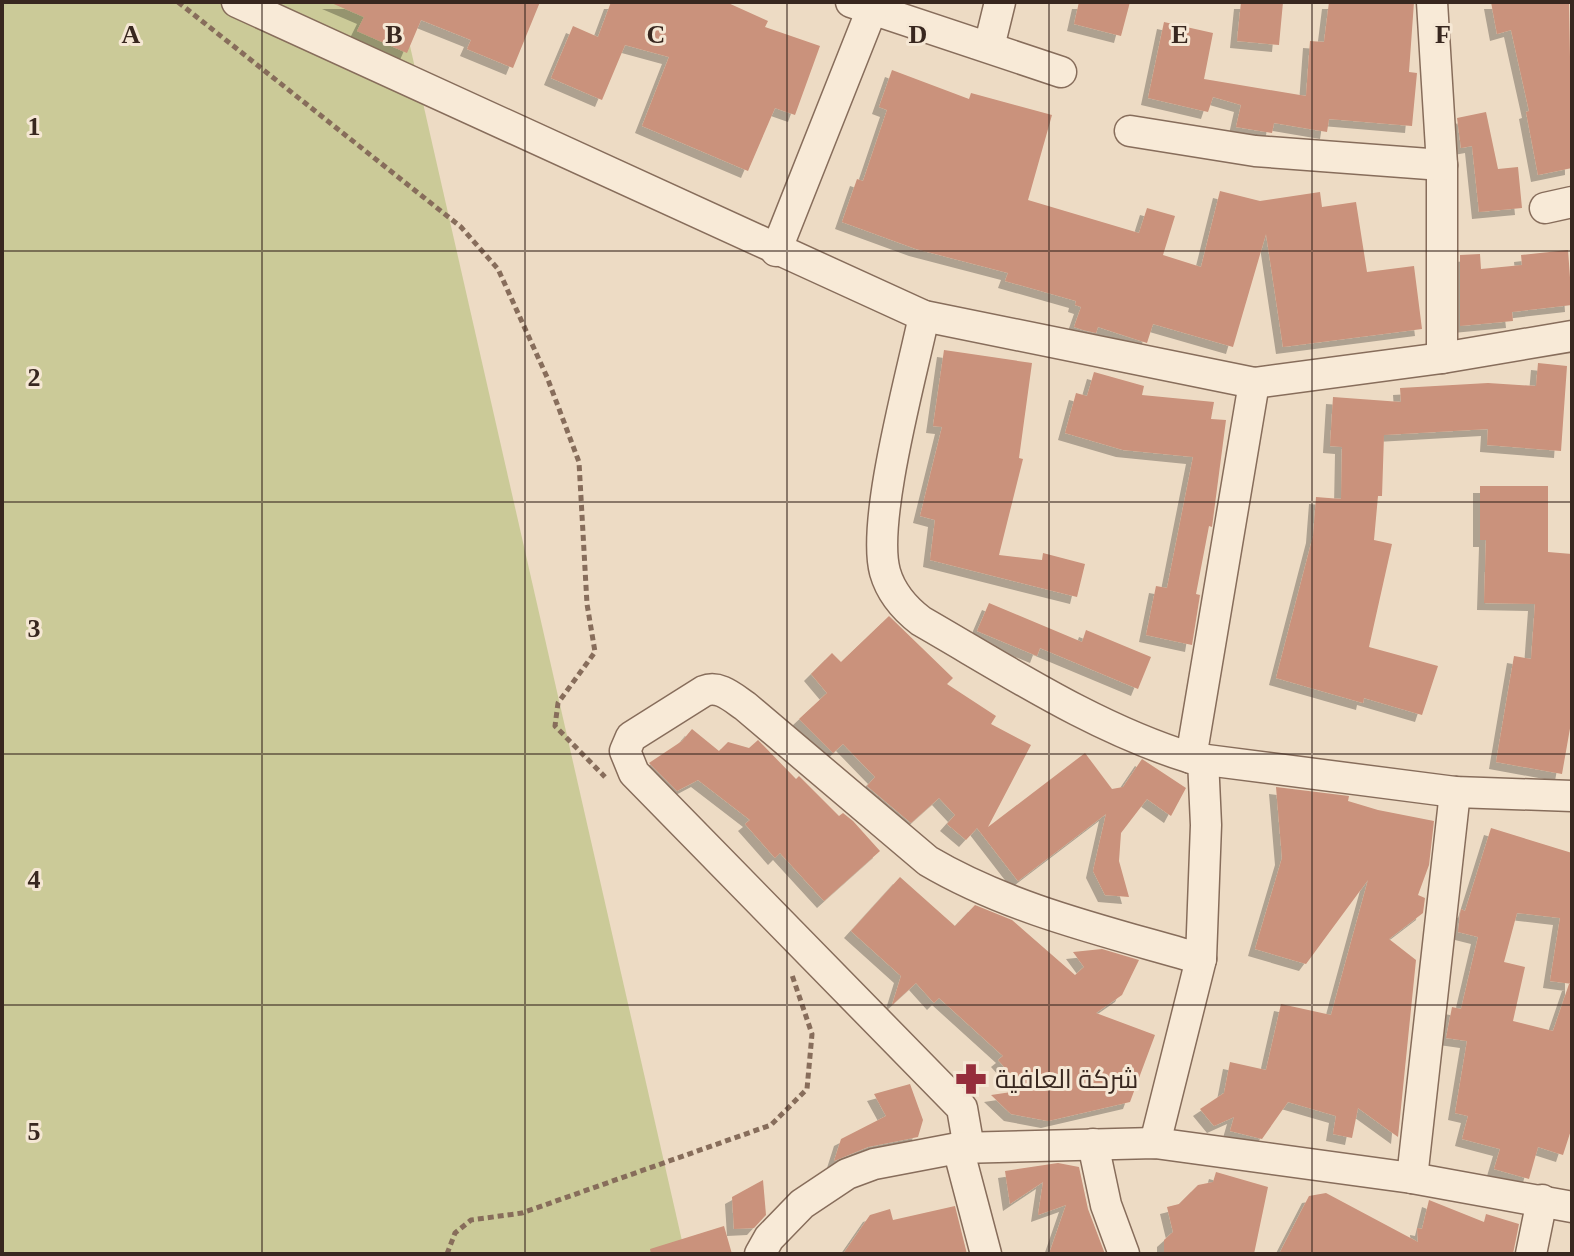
<svg xmlns="http://www.w3.org/2000/svg" width="1574" height="1256" viewBox="0 0 1574 1256" font-family="'Times New Roman',Cairo,serif">
	<style>
		.green { fill: #cbca98 }
		.building { fill: #ca927b; filter: url(#shadow) }
		.lines { fill: none; stroke-linecap: round; stroke-linejoin: round }
		.minor-casing { stroke: #876d5b; stroke-width: 33 }
		.path { stroke: #876d5b; stroke-width: 5; stroke-dasharray: 6 4; stroke-linecap: butt }
		.minor { stroke: #f8ead7; stroke-width: 30 }
		.grid { fill: none; stroke: #38271f; stroke-width: 2; stroke-opacity: 0.55 }
		.labels { text-anchor: middle; dominant-baseline: central; stroke-width: 6; stroke-linejoin: round; paint-order: stroke }
		.poi-label { font-size: 26px; fill: #38271f; stroke: #f5e7d4; text-anchor: start }
		.grid-label { font-size: 26px; text-anchor: middle; font-weight: bold; fill: #38271f; stroke: #f5e7d4; stroke-width: 6; stroke-linejoin: round; paint-order: stroke }
	</style>
	<defs>
		<filter id="shadow"><feDropShadow dx="-7" dy="7" stdDeviation="0" flood-color="#0004"/></filter>
	</defs>
	<rect width="100%" height="100%" fill="#eddbc4"/>
	<path class="green" d="M2 2H400L685 1254H2Z"/>
	<g class="building">
		<path d="M329 2H540L513 68 467 49 471 40 421 20 407 53 357 31 364 17Z"/>
		<path d="M611 2H726L768 21 765 27 820 46 795 115 775 108 748 171 642 126 669 57 625 45 602 100 551 78 573 26 598 37Z"/>
		<path d="M1079 2H1130L1121 36 1074 24Z"/>
		<path d="M1241 2H1283L1279 45 1237 41Z"/>
		<path d="M1329 2H1414L1409 72 1417 73 1412 126 1329 119 1327 132 1274 123 1272 133 1236 127 1241 105 1213 97 1208 112 1148 98 1164 22 1213 33 1204 79 1306 96 1310 41 1324 42Z"/>
		<path d="M1491 2H1569L1572 168 1538 175 1526 112 1529 111 1511 30 1497 34Z"/>
		<path d="M892 70 969 99 971 93 1052 115 1028 200 1139 233 1147 208 1175 216 1163 255 1201 267 1220 191 1260 201 1320 192 1322 207 1356 202 1367 272 1414 266 1422 329 1283 347 1266 234 1233 347 1153 324 1147 343 1098 327 1096 333 1083 330 1074 327 1081 307 1075 305 1076 301 1005 281 1008 273 916 249 842 222 857 179 863 181 887 110 879 107Z"/>
		<path d="M1486 112 1498 169 1518 167 1522 208 1479 212 1472 146 1461 148 1457 118Z"/>
		<path d="M1568 250 1572 305 1512 312 1513 321 1460 326V255L1480 254 1481 269 1522 265 1521 255Z"/>
		<path d="M944 350 1032 363 1019 458 1023 459 999 555 1042 560 1043 553 1085 564 1077 597 930 560 935 520 920 516 942 427 933 426Z"/>
		<path d="M1538 363 1567 366 1561 451 1487 445 1488 429 1384 435 1382 496H1378L1374 540 1392 544 1369 647 1438 666 1422 715 1364 698 1363 703 1276 678 1313 536 1316 497 1341 499 1342 447 1330 446 1333 397 1401 402 1400 388 1488 383 1536 386Z"/>
		<path d="M1094 372 1144 386 1142 395 1214 402 1211 419 1226 420 1212 527 1209 526 1196 594 1200 595 1192 645 1146 635 1156 586 1167 588 1193 457 1123 450 1065 433 1076 393 1087 396Z"/>
		<path d="M1480 486H1548V552L1572 554V717L1562 774 1496 762 1514 656 1531 659 1535 604 1484 603 1486 540H1480Z"/>
		<path d="M989 603 1082 642 1086 630 1151 657 1138 689 1040 648 1037 656 977 631Z"/>
		<path d="M889 616 953 678 947 684 996 716 991 724 1031 745 988 827 1085 753 1112 789 1123 787 1142 759 1186 788 1171 816 1147 799 1121 833 1119 861 1129 897 1105 895 1093 871 1106 814 1018 881 977 828 966 840 947 824 955 815 939 798 911 823 867 786 875 777 843 744 833 753 799 719 827 693 811 674 832 653 841 662Z"/>
		<path d="M692 729 719 751 728 742 749 748 758 740 796 779 799 776 839 816 843 813 853 821 880 851 824 901 780 853 775 858 745 824 750 820 698 780 677 791 649 763 682 741Z"/>
		<path d="M1276 787 1349 796 1348 801 1378 810 1434 821 1429 865 1418 895 1425 898 1423 913 1389 939 1416 960 1398 1137 1358 1108 1352 1138 1333 1134 1336 1116 1288 1102 1262 1139 1230 1131 1234 1117 1214 1126 1200 1109 1224 1093 1230 1062 1266 1070 1281 1004 1331 1015 1368 880 1306 964 1255 949 1282 858Z"/>
		<path d="M1491 828 1572 853V984L1550 981 1560 918 1517 913 1504 962 1525 967 1513 1021 1553 1031 1569 984H1572V1127L1563 1155 1538 1147 1529 1179 1494 1169 1500 1149 1462 1139 1468 1116 1455 1113 1467 1041 1446 1038 1452 1007 1461 1009 1478 937 1458 932 1460 914 1461 909 1465 911Z"/>
		<path d="M900 877 955 926 975 905 1012 920 1075 975 1084 967 1073 952 1102 949 1139 960 1122 995 1096 1013 1155 1035 1130 1102 1048 1121 1011 1114 991 1095 1025 1090 998 1060 1003 1056 939 998 934 1003 916 983 892 1005 901 976 851 931Z"/>
		<path d="M910 1084 923 1120 918 1137 868 1147 834 1161 841 1139 886 1116 874 1094Z"/>
		<path d="M1058 1163 1079 1167 1088 1209 1105 1254H1049L1066 1205 1038 1215 1043 1182 1010 1204 1005 1171Z"/>
		<path d="M1216 1172 1268 1187 1254 1254H1164V1240L1173 1232 1167 1207 1179 1204 1198 1185 1213 1182Z"/>
		<path d="M763 1180 766 1215 754 1228 734 1229 732 1197Z"/>
		<path d="M1326 1193 1418 1242 1417 1228 1422 1229 1429 1200 1484 1222 1486 1214 1519 1224 1513 1254H1279L1309 1196Z"/>
		<path d="M955 1206 967 1254H843L870 1215 890 1209 893 1220Z"/>
		<path d="M724 1226 732 1254H651L650 1249Z"/>
	</g>
	<g class="lines">
		<defs>
			<g id="minor">
				<path d="M237 2 924 316 1254 383 1442 358 1572 336"/>
				<path d="M851 2 1061 72"/>
				<path d="M1432 2 1442 165V358"/>
				<path d="M989 47 1000 2"/>
				<path d="M1130 131 1255 151 1442 165"/>
				<path d="M1545 208 1572 202"/>
				<path d="M776 251 872 9"/>
				<path d="M924 316C912 374 871 521 885 572 891 593 904 608 921 621 1008 671 1094 728 1191 758L1455 792 1572 796"/>
				<path d="M1191 758 1254 383"/>
				<path d="M1155 1143 1201 959 1206 825 1203 759"/>
				<path d="M1093 1144 1106 1205 1124 1254"/>
				<path d="M958 1148 986 1254"/>
				<path d="M969 1148 962 1108 634 773 625 751 631 737 704 691C719 685 732 697 745 706L928 861C1011 910 1109 932 1201 959"/>
				<path d="M1412 1178 1455 792"/>
				<path d="M760 1254 769 1238 802 1204 847 1174 874 1164 958 1148 1155 1143 1412 1178 1572 1207"/>
				<path d="M1531 1254 1542 1200"/>
			</g>
		</defs>
		<use href="#minor" class="minor-casing"/>
		<g class="path">
			<path d="M178 2 461 227 498 269 547 377 579 462 587 604 595 652 558 703 555 726 605 777"/>
			<path d="M447 1254 455 1233 471 1220 522 1213 771 1125 807 1089 812 1034 792 975"/>
		</g>
		<use href="#minor" class="minor"/>
	</g>
	<path class="grid" d="M262 2V1254M525 2V1254M787 2V1254M1049 2V1254M1312 2V1254M2 251H1572M2 502H1572M2 754H1572M2 1005H1572"/>
	<defs>
		<symbol id="pharmacy-bare" viewBox="-9 -9 18 18"><path d="M-2-6h4v4h4v4h-4v4h-4v-4h-4v-4h4Z" fill="#952d3b" stroke="#f5e7d4" stroke-width="2.5" paint-order="stroke"/></symbol>
	</defs>
	<g fill-rule="evenodd">
		<use href="#pharmacy-bare" x="949" y="1057" width="44" height="44"/>
	</g>
	<g class="labels">
		<g class="poi-label">
			<text x="995" y="1079">شركة العافية</text>
		</g>
	</g>
	<g class="grid-label">
		<text x="131" y="43">A</text>
		<text x="394" y="43">B</text>
		<text x="656" y="43">C</text>
		<text x="918" y="43">D</text>
		<text x="1180" y="43">E</text>
		<text x="1443" y="43">F</text>
		<text x="34" y="135">1</text>
		<text x="34" y="386">2</text>
		<text x="34" y="637">3</text>
		<text x="34" y="888">4</text>
		<text x="34" y="1140">5</text>
	</g>
	<rect width="1574" height="1256" fill="none" stroke="#38271f" stroke-width="8"/>
</svg>
